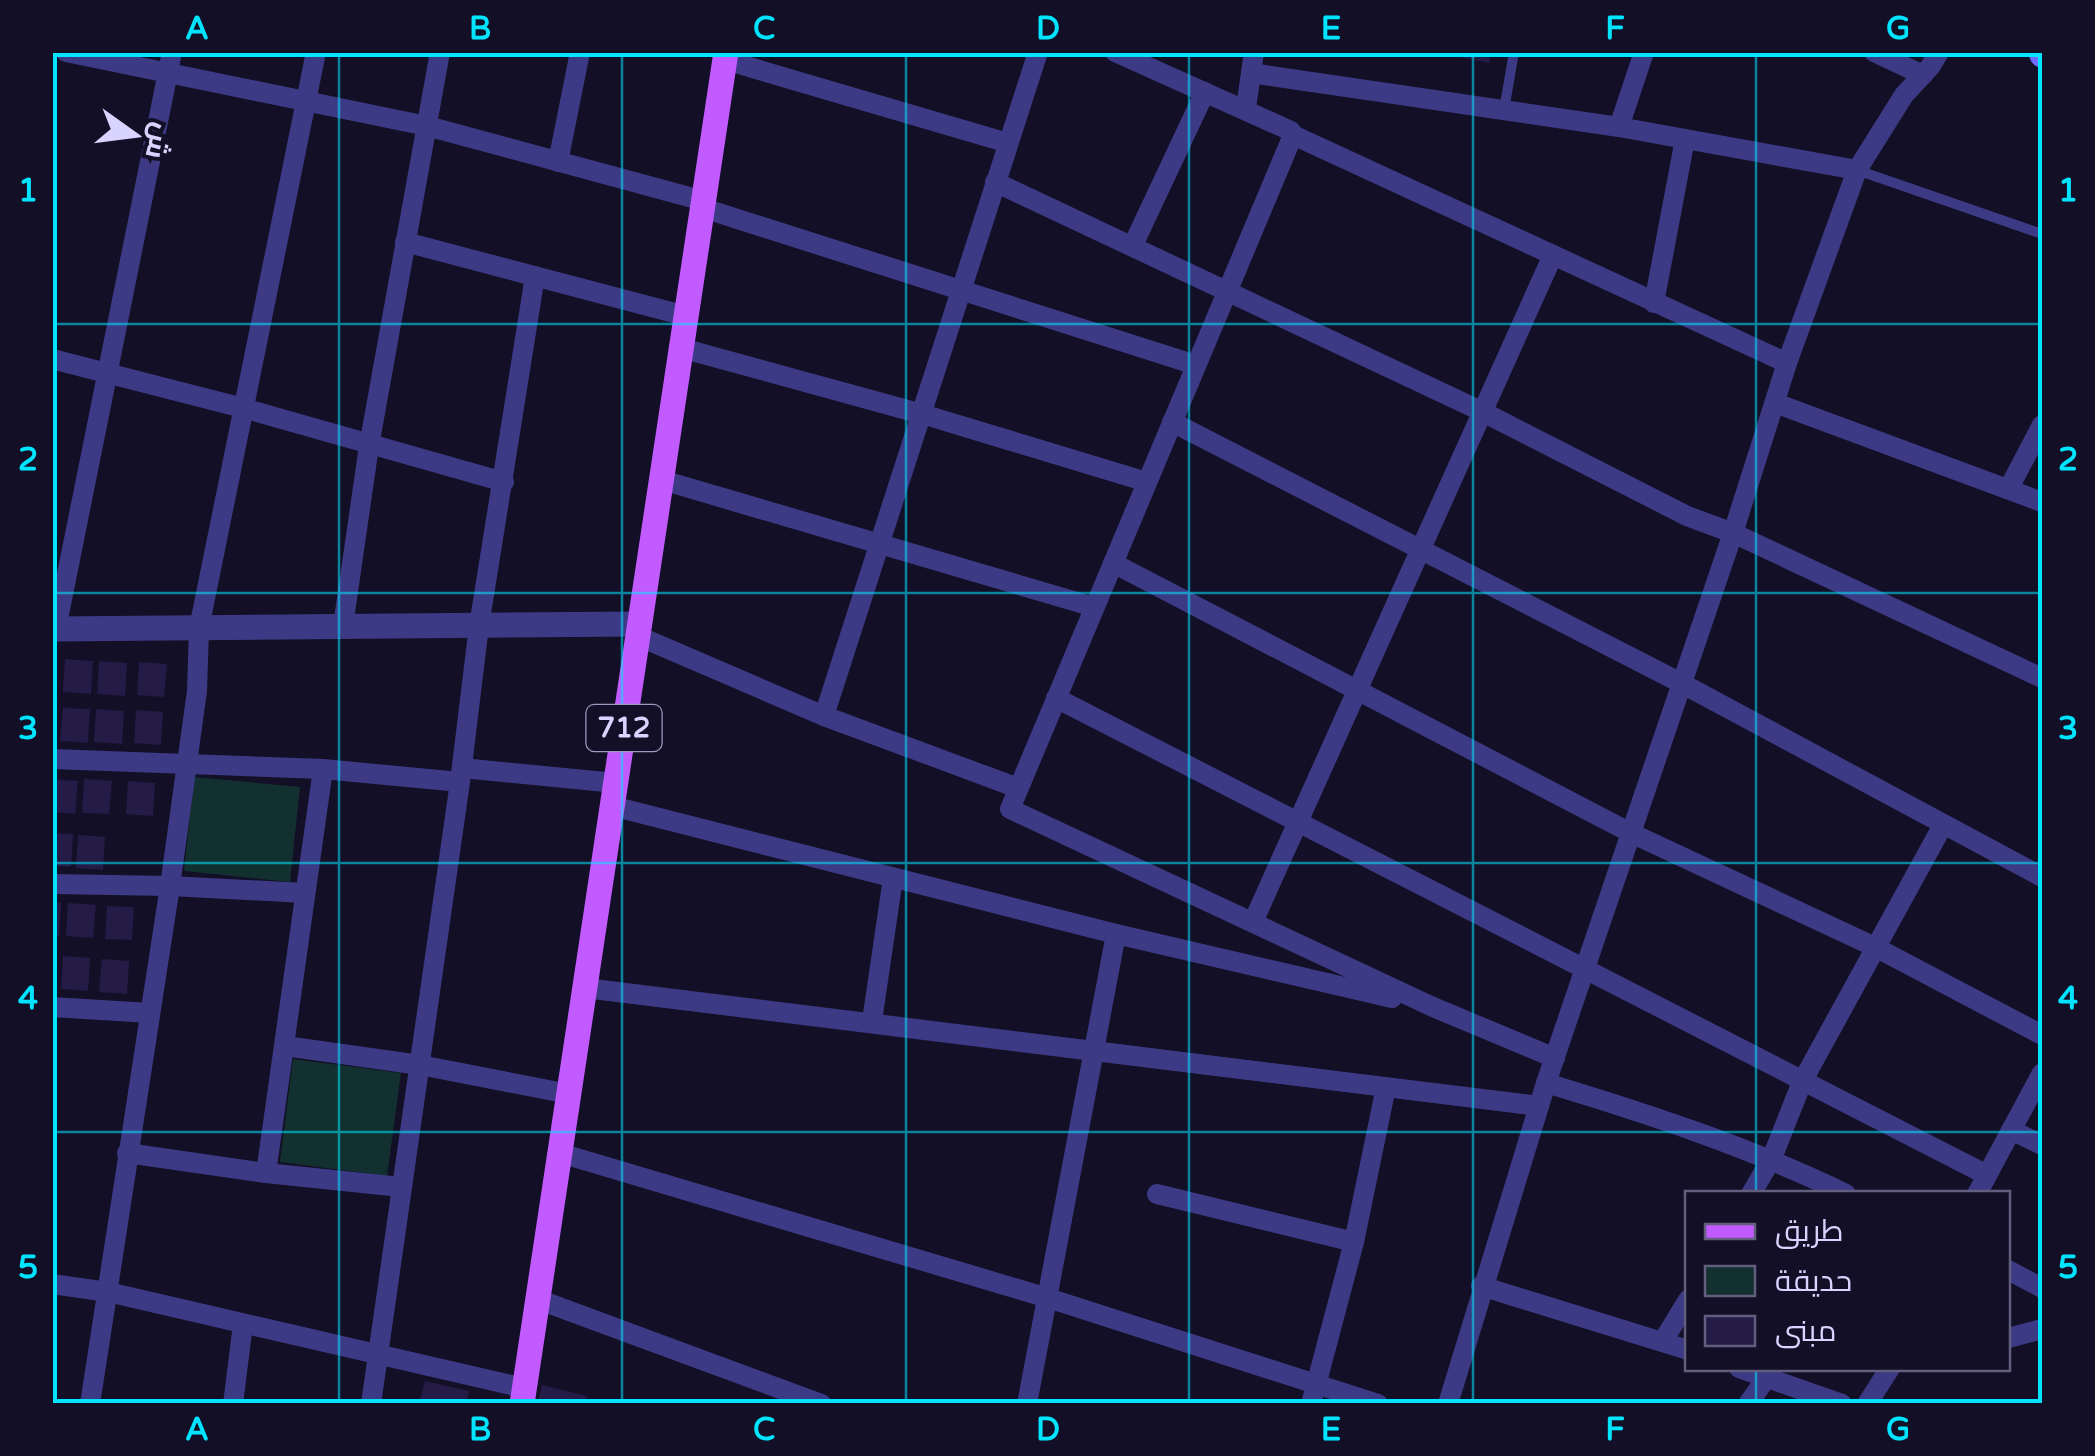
<svg xmlns="http://www.w3.org/2000/svg" width="2095" height="1456" viewBox="0 0 2095 1456" font-family="'Varela Round',Cairo,sans-serif">
	<style>
		.green { fill: #12302f }
		.building { fill: #241b47 }
		.lines { fill: none; stroke-linecap: round; stroke-linejoin: round }
		.service { stroke: #3d3a85; stroke-width: 10 }
		.minor { stroke: #3d3a85; stroke-width: 20 }
		.tertiary { stroke: #3d3a85; stroke-width: 25 }
		.secondary { stroke: #6f6bff; stroke-width: 25 }
		.primary { stroke: #c25bff; stroke-width: 25 }
		.grid { fill: none; stroke: #00e5ff; stroke-width: 2.5; stroke-opacity: 0.55 }
		.labels { text-anchor: middle; dominant-baseline: central; stroke-width: 9; stroke-linejoin: round; paint-order: stroke }
		.shield { fill: #130f26; stroke: #9e99be; stroke-width: 2.5 }
		.shield-label { font-size: 28px; font-weight: bold; fill: #d9d4ff }
		.neatline { fill: none; stroke: #00e5ff; stroke-width: 4 }
		.grid-label { font-size: 32px; text-anchor: middle; font-weight: bold; fill: #00e5ff }
	</style>
	<rect width="100%" height="100%" fill="#130f26"/>
	<g class="green">
		<path d="M194 777 300 787 290 882 184 871Z"/>
		<path d="M293 1059 401 1073 387 1176 280 1162Z"/>
	</g>
	<g class="building">
		<path d="M1436 52H1491L1489 63Z"/>
		<path d="M65 659 93 661 91 694 63 692Z"/>
		<path d="M99 661 127 663 125 696 97 694Z"/>
		<path d="M139 662 167 664 164 697 137 695Z"/>
		<path d="M63 708 90 709 88 743 60 741Z"/>
		<path d="M96 709 124 711 122 744 94 742Z"/>
		<path d="M136 710 163 712 161 745 134 743Z"/>
		<path d="M52 779 78 781 75 814 52 812Z"/>
		<path d="M84 779 112 781 109 814 82 813Z"/>
		<path d="M128 781 155 783 153 816 126 814Z"/>
		<path d="M52 833 73 834 71 867 52 866Z"/>
		<path d="M78 835 105 837 103 870 76 868Z"/>
		<path d="M52 902 61 903 59 936 52 935Z"/>
		<path d="M68 903 96 905 93 938 66 936Z"/>
		<path d="M107 906 134 907 132 940 105 939Z"/>
		<path d="M63 956 90 958 88 991 61 989Z"/>
		<path d="M102 959 129 961 127 994 99 992Z"/>
		<path d="M425 1381 469 1391 466 1404H419Z"/>
		<path d="M542 1385 587 1396 585 1404H537Z"/>
	</g>
	<g class="lines">
		<g class="service">
			<path d="M1504 110 1514 52"/>
			<path d="M1857 170 2042 234"/>
		</g>
		<g class="minor">
			<path d="M66 52 427 126 704 201"/>
			<path d="M1115 52 1291 131 1293 135 1787 363"/>
			<path d="M1874 52 1923 75"/>
			<path d="M725 60 1008 143"/>
			<path d="M1251 73 1619 127 1857 170"/>
			<path d="M1246 108 1254 52"/>
			<path d="M1619 127 1644 52"/>
			<path d="M1293 135 1010 809 1433 1007 1555 1058"/>
			<path d="M558 162 580 52"/>
			<path d="M995 182 1483 412 1687 516 1733 533 2042 678"/>
			<path d="M703 208 1196 365"/>
			<path d="M405 242 686 316"/>
			<path d="M1133 245 1205 92"/>
			<path d="M1654 303 1685 139"/>
			<path d="M681 348 922 414 1147 482"/>
			<path d="M52 359 243 408 504 482"/>
			<path d="M1775 403 2042 502"/>
			<path d="M1172 422 1681 683 2042 877"/>
			<path d="M662 480 1094 607"/>
			<path d="M2009 488 2042 425"/>
			<path d="M1113 563 1631 833 1875 947 2042 1035"/>
			<path d="M343 626 369 446 440 52"/>
			<path d="M56 629 172 52"/>
			<path d="M638 636 824 716 1018 788"/>
			<path d="M1056 698 1987 1175"/>
			<path d="M824 716 1038 52"/>
			<path d="M52 759 323 769 460 782"/>
			<path d="M462 768 616 783"/>
			<path d="M612 806 1116 934 1392 998"/>
			<path d="M52 884 170 886 305 893"/>
			<path d="M1253 922 1553 255"/>
			<path d="M585 988 1539 1106"/>
			<path d="M52 1007 150 1013"/>
			<path d="M872 1021 893 878"/>
			<path d="M285 1046 420 1065 569 1094"/>
			<path d="M1546 1083C1649 1114 1749 1147 1846 1194"/>
			<path d="M2011 1130 2042 1145"/>
			<path d="M127 1153 266 1173 401 1187"/>
			<path d="M560 1153 1048 1298 1378 1404"/>
			<path d="M266 1173 323 769"/>
			<path d="M1157 1194 1354 1242"/>
			<path d="M1751 1194 1772 1158 1802 1082 1943 825"/>
			<path d="M1977 1194 2042 1073"/>
			<path d="M2008 1270 2042 1288"/>
			<path d="M52 1284 108 1292 524 1388"/>
			<path d="M1481 1286 1688 1350"/>
			<path d="M537 1299 821 1404"/>
			<path d="M2008 1338 2042 1329"/>
			<path d="M1663 1341 1688 1300"/>
			<path d="M1739 1368 1842 1404"/>
			<path d="M90 1404 170 886 197 691 199 628 316 52"/>
			<path d="M233 1404 243 1324"/>
			<path d="M371 1404 460 782 479 626 535 276"/>
			<path d="M1027 1404 1116 934"/>
			<path d="M1311 1404 1354 1242 1386 1087"/>
			<path d="M1448 1404 1546 1083 1733 533 1787 363 1857 170 1904 95 1930 67 1939 52"/>
			<path d="M1748 1404 1772 1370"/>
			<path d="M1867 1404 1890 1368"/>
		</g>
		<path class="tertiary" d="M52 629 639 624"/>
		<path class="secondary" d="M2041 52 2042 55"/>
		<path class="primary" d="M522 1404 726 52"/>
	</g>
	<path class="grid" d="M339 52V1404M622 52V1404M906 52V1404M1189 52V1404M1473 52V1404M1756 52V1194M52 324H2042M52 593H2042M52 863H2042M52 1132H2042M1756 1368V1404"/>
	<g class="labels">
		<rect class="shield" x="586.5" y="705" width="75" height="46" rx="8"/>
		<g class="shield-label">
			<text x="624" y="728">712</text>
		</g>
	</g>
	<rect width="2095" height="1456" fill="none" stroke="#130f26" stroke-width="110"/>
	<rect x="1685" y="1191" width="325" height="180" fill="#130f26" stroke="#625e7d" stroke-width="2.5"/>
	<rect x="1705" y="1224" width="50" height="15" fill="#c25bff" stroke="#625e7d" stroke-width="2.5"/>
	<text x="1775" y="1241" font-size="30" fill="#d9d4ff">طريق</text>
	<rect x="1705" y="1266" width="50" height="30" fill="#12302f" stroke="#625e7d" stroke-width="2.5"/>
	<text x="1775" y="1291" font-size="30" fill="#d9d4ff">حديقة</text>
	<rect x="1705" y="1316" width="50" height="30" fill="#241b47" stroke="#625e7d" stroke-width="2.5"/>
	<text x="1775" y="1341" font-size="30" fill="#d9d4ff">مبنى</text>
	<g transform="translate(135 135) rotate(104)" stroke="#130f26" stroke-width="8" paint-order="stroke">
	<path d="M0-8L18 38L0 25L-18 38Z" fill="#d9d4ff"/>
	<text y="-15" font-size="28" font-weight="bold" text-anchor="middle" fill="#d9d4ff">ش</text>
	</g>
	<rect x="55" y="55" width="1985" height="1346" class="neatline"/>
	<g class="grid-label">
		<text x="197" y="39">A</text>
		<text x="480" y="39">B</text>
		<text x="764" y="39">C</text>
		<text x="1048" y="39">D</text>
		<text x="1331" y="39">E</text>
		<text x="1615" y="39">F</text>
		<text x="1898" y="39">G</text>
		<text x="28" y="201">1</text>
		<text x="2068" y="201">1</text>
		<text x="28" y="470">2</text>
		<text x="2068" y="470">2</text>
		<text x="28" y="739">3</text>
		<text x="2068" y="739">3</text>
		<text x="28" y="1009">4</text>
		<text x="2068" y="1009">4</text>
		<text x="28" y="1278">5</text>
		<text x="2068" y="1278">5</text>
		<text x="197" y="1440">A</text>
		<text x="480" y="1440">B</text>
		<text x="764" y="1440">C</text>
		<text x="1048" y="1440">D</text>
		<text x="1331" y="1440">E</text>
		<text x="1615" y="1440">F</text>
		<text x="1898" y="1440">G</text>
	</g>
</svg>
